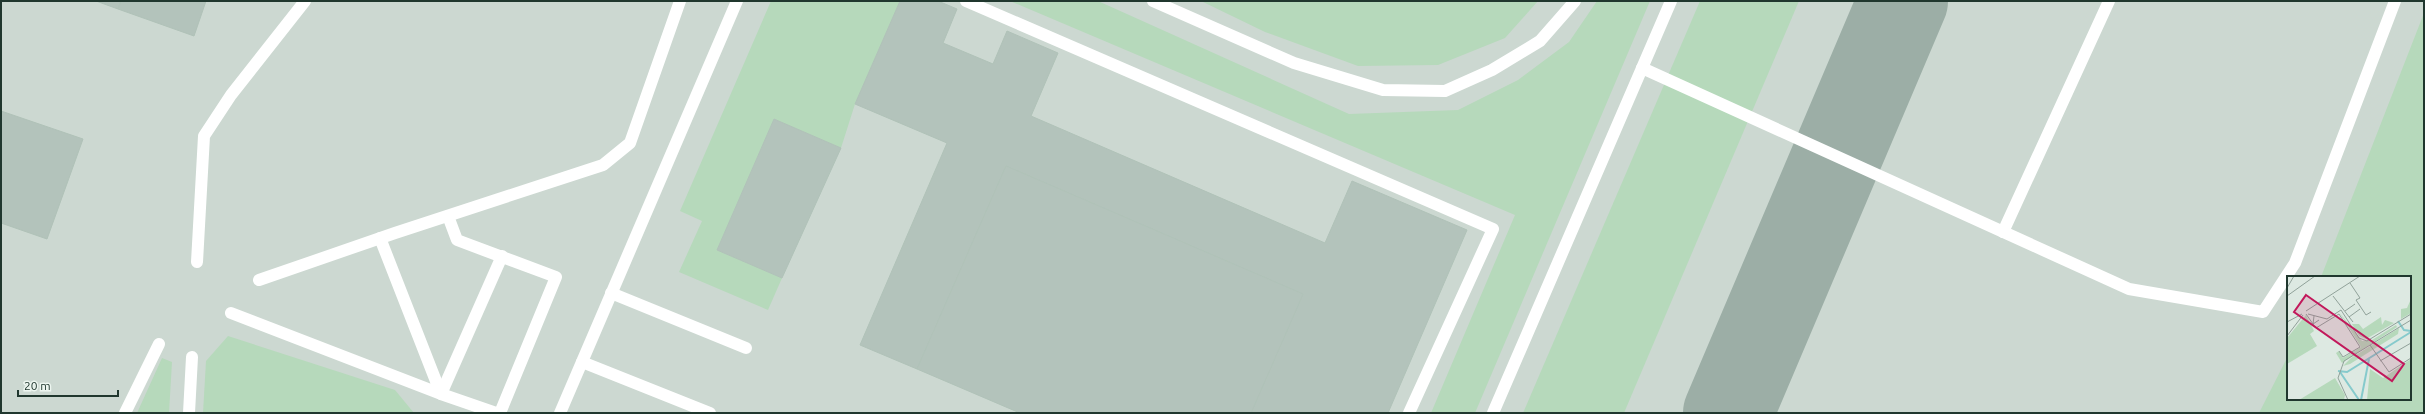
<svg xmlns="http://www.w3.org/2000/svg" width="2425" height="414" viewBox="0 0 2425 414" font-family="Ubuntu,sans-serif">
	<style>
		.built { fill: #ccd8d1; fill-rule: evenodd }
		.green { fill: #b6d9bb }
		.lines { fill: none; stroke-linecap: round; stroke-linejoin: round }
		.taxiway { stroke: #9caea6; stroke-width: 90 }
		.building { fill: #b3c3bb; stroke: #b0c2b8 }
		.lane { stroke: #fff; stroke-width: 12 }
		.inset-river { fill: none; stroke: #86cacc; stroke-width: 2 }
		.inset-road { fill: none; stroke: #91a29a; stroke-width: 1 }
		.view { fill: #c2185b; fill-opacity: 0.15; stroke: #c2185b; stroke-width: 2 }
		.inset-edge { fill: none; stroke: #20372e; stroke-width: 2 }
	</style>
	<rect width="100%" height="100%" fill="#dde9e2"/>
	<path class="built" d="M1 1H2424V413H1ZM2288 277H2410V399H2288Z"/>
	<g class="green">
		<path d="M771 1H900L855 104 841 148 774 119 717 250 782 278 768 310 679 272 702 221 680 211Z"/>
		<path d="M1010 1H1098L1349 114 1458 110 1518 80 1569 42 1597 1H1650L1475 413H1431L1515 215Z"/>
		<path d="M1201 1H1538L1505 38 1438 65 1358 66 1265 32Z"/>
		<path d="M1700 1H1799L1624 413H1523Z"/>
		<path d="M2424 13V413H2259L2288 356V399H2410V277H2321Z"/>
		<path d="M228 336 395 390 414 413H203L206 361Z"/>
		<path d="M162 358 172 362 169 413H137Z"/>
	</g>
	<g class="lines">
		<path class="taxiway" d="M1728 413 1903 1"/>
	</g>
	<g class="building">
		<path d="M96 1H121L118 9Z"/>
		<path d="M121 1H206L194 36 118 9Z"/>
		<path d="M900 1H938L957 9 943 43 993 64 1007 31 1058 53 1031 116 1325 243 1352 181 1467 230 1388 413H1251L1303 294 1006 166 917 369 860 345 947 143 855 104Z"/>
		<path d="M1 111 83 139 47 239 1 223Z"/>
		<path d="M774 119 841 148 782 278 717 250Z"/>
		<path d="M1006 166 1303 294 1251 413H1020L917 369Z"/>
	</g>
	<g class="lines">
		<g class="lane">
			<path d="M966 1 1493 229 1409 413"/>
			<path d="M1153 1 1294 63 1383 90 1445 91 1492 70 1540 41 1575 1"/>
			<path d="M1642 68 2129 289 2263 312 2295 263 2395 1"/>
			<path d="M448 216 457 240 556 277 500 413"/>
			<path d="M2003 232 2109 1"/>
			<path d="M197 262 204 136 231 95 305 1"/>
			<path d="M259 280 395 233 603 165 630 143 680 1"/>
			<path d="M611 293 746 348"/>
			<path d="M231 313 441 394 380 238"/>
			<path d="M582 362 710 413"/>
			<path d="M125 413 159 344"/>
			<path d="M189 413 192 357"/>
			<path d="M496 413 441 394 502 256"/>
			<path d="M560 413 737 1"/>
			<path d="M1493 413 1671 1"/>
		</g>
	</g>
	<g transform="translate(2287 276)">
		<rect width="124" height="124" fill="#dde9e2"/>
		<path d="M124 23V37L114 43V33L120 32ZM52 36 75 65 85 64 109 49 110 51 55 87 49 77 52 75 56 82 74 71ZM19 39 27 55 23 58 30 70 0 88V62ZM94 41 95 49 98 44 107 47 79 63 72 60 65 48H72L76 53ZM112 52 111 58 63 88 56 90 64 82ZM124 83V124H80L83 93 96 102ZM48 102 58 119 57 124H12Z" fill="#b6d9bb"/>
		<path class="inset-river" d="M111 45 117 54 124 55M51 95 60 96 124 56M53 96 72 124M74 124 82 83"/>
		<path class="inset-road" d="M63 7 73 22 69 24 79 39 84 36M0 12 7 0M0 20 28 0M46 20 66 46M19 35 73 0M58 35 68 28M19 38 26 48 27 40M21 38 40 43 54 34 72 62 80 65 124 38M62 41 73 33M32 44 26 48 29 52 52 38 73 71 56 81 52 75M0 46 15 38M0 60 16 39M83 69 102 96 124 82M93 85 124 67M61 124 51 102 57 85 124 44"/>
		<path class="view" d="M19 19 117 88 105 105 7 36Z"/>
		<rect width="124" height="124" class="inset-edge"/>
	</g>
	<rect width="2425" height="414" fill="none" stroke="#20372e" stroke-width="4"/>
	<path d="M18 390v6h100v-6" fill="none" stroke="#20372e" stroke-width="2"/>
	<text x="24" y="390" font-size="12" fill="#20372e" stroke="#edf6f0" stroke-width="3" paint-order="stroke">20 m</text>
</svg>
